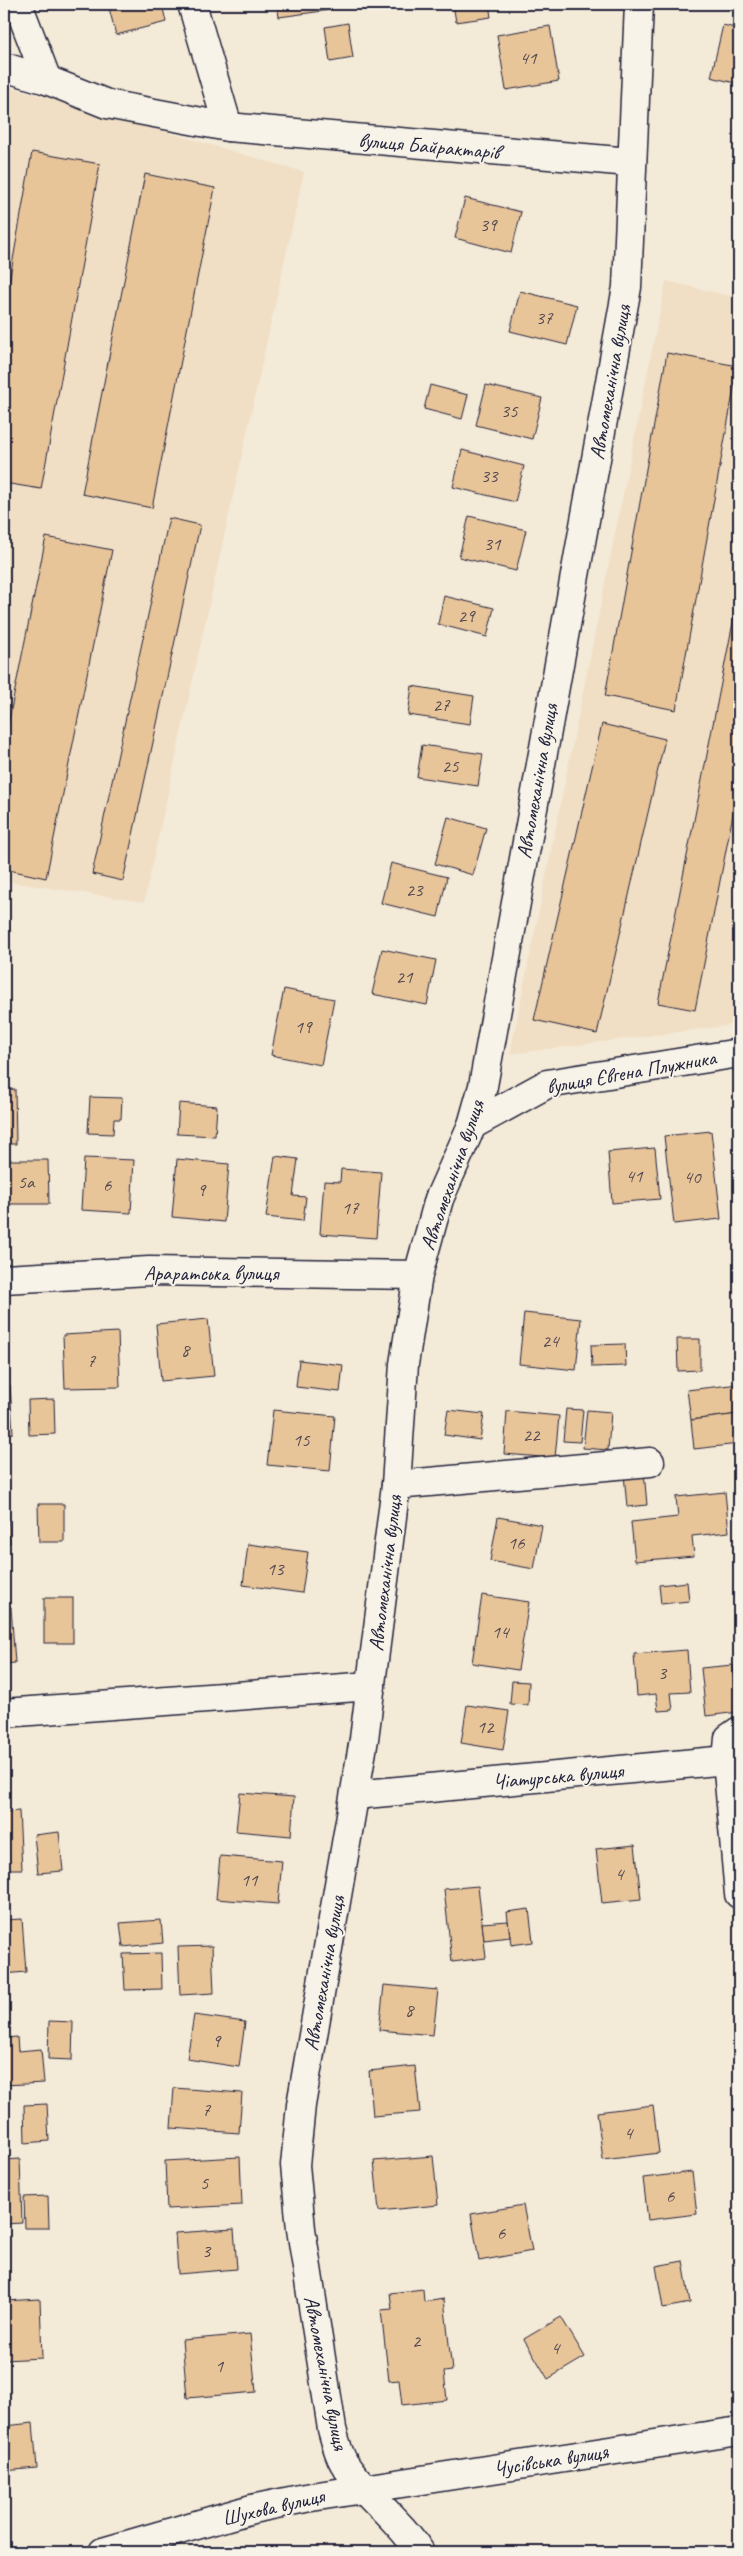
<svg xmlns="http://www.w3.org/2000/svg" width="743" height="2556" viewBox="0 0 743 2556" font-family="Caveat,sans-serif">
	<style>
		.built { fill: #f0dfc5 }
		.building { fill: #e8c499; stroke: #22223b }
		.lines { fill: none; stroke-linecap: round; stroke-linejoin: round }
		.minor-casing { stroke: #22223b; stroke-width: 31 }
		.minor { stroke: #f7f3e8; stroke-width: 28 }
		.labels { text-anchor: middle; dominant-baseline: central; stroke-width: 4; stroke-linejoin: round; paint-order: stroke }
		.number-label { font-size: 19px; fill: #544a52 }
		.street-label { font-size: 21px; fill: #22223b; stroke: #f7f3e8 }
	</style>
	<rect width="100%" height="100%" fill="#f4ead8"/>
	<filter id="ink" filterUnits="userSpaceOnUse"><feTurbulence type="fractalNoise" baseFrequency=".02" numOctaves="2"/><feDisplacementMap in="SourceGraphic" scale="10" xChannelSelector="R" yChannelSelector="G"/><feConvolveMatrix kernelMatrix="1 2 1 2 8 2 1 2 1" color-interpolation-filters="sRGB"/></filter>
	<g filter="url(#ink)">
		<g class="built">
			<path d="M4 85 304 172 144 902 4 881Z"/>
			<path d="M666 281 739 298V1024L510 1054Z"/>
		</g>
		<g class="building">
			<path d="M108 4H162L166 22 116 35Z"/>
			<path d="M277 4H329L330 10 279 17Z"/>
			<path d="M453 4H489L491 17 456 22Z"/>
			<path d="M720 4H739V10L720 5Z"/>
			<path d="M348 23 353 58 330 62 325 27Z"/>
			<path d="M723 25 739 29V84L711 77Z"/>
			<path d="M550 26 559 81 506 90 497 35Z"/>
			<path d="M32 152 100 164 41 489 4 483V311Z"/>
			<path d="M145 174 215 188 152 508 82 494Z"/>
			<path d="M465 198 521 212 511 253 455 238Z"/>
			<path d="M520 291 577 305 567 345 510 331Z"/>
			<path d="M667 353 738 366 676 710 605 696Z"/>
			<path d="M430 385 468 395 462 419 424 409Z"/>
			<path d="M486 385 542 398 532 439 476 425Z"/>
			<path d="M462 450 524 466 515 502 453 487Z"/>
			<path d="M469 516 526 530 516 571 459 557Z"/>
			<path d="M169 518 200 525 123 881 92 874Z"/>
			<path d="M46 537 112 550 46 878 4 869V744Z"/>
			<path d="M739 592V783L695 1010 658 1003Z"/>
			<path d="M444 596 494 608 487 637 438 624Z"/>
			<path d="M412 686 474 696 470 724 408 715Z"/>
			<path d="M602 724 665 739 597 1034 534 1020Z"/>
			<path d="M422 745 483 754 478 786 417 777Z"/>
			<path d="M448 817 486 828 473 875 435 864Z"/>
			<path d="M391 863 447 877 438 917 381 903Z"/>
			<path d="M382 949 436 960 427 1005 372 994Z"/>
			<path d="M284 989 334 999 321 1065 271 1055Z"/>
			<path d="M15 1089 16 1144H4V1090Z"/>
			<path d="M90 1097 122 1098 121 1119H114L113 1134 88 1133Z"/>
			<path d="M179 1103 217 1106 215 1136 177 1134Z"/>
			<path d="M711 1131 721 1219 674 1224 664 1136Z"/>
			<path d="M655 1148 660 1199 612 1203 608 1152Z"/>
			<path d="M275 1156 298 1159 293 1196 306 1197 303 1221 266 1217Z"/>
			<path d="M84 1158 134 1160 131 1213 81 1210Z"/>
			<path d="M177 1159 229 1164 224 1222 172 1217Z"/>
			<path d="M4 1160H48L49 1204H4Z"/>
			<path d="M341 1169 381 1172 376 1238 320 1234 324 1181 340 1182Z"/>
			<path d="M524 1313 581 1319 576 1370 519 1364Z"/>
			<path d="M208 1319 214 1376 161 1381 156 1324Z"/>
			<path d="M118 1332 120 1387 65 1388 63 1335Z"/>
			<path d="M677 1339H700V1370L678 1371Z"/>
			<path d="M625 1344 626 1366 592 1367 591 1345Z"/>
			<path d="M299 1360 343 1365 340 1392 296 1387Z"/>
			<path d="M739 1384V1414L691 1420 687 1390Z"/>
			<path d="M4 1385H10L13 1433 4 1434Z"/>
			<path d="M54 1399 55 1434 29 1435 28 1400Z"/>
			<path d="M566 1409 583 1410 580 1442 563 1441Z"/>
			<path d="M273 1410 335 1416 330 1471 267 1465Z"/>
			<path d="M448 1410 484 1414 480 1440 444 1435Z"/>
			<path d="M587 1410 611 1412 608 1450 583 1448Z"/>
			<path d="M507 1411 559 1416 555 1458 504 1454Z"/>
			<path d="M739 1414V1444L694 1449 691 1420Z"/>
			<path d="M644 1472 647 1505 627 1507 624 1474Z"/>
			<path d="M4 1478H7L8 1510H4Z"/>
			<path d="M725 1492 729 1532 692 1536 694 1556 635 1561 631 1522 678 1517 676 1497Z"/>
			<path d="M38 1504H64V1542H39Z"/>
			<path d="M4 1510H8L10 1543H4Z"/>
			<path d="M498 1517 542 1525 534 1569 490 1561Z"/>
			<path d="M248 1544 308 1552 302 1593 243 1585Z"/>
			<path d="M687 1582 689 1601 661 1604 659 1585Z"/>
			<path d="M482 1595 529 1602 518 1670 472 1663Z"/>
			<rect x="44" y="1598" width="29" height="45"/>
			<path d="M11 1607 15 1663 4 1664V1608Z"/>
			<path d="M687 1650 690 1692 671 1693 673 1710 658 1711 656 1694 637 1696 634 1654Z"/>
			<path d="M733 1665 738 1712 706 1716 701 1668Z"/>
			<path d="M512 1681 529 1682 528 1705 510 1704Z"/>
			<path d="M467 1705 509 1711 503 1750 461 1743Z"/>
			<path d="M240 1793 294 1797 291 1836 236 1831Z"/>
			<path d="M19 1811 22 1869H4V1812Z"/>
			<path d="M59 1832 63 1871 38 1873 34 1835Z"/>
			<path d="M635 1845 641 1899 602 1903 596 1849Z"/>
			<path d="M220 1856 282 1861 278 1904 216 1899Z"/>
			<path d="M478 1886 486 1958 452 1962 444 1889Z"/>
			<path d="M529 1909 533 1942 511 1945 507 1912Z"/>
			<path d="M22 1919 26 1972 4 1974V1920Z"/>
			<path d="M161 1920 163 1943 123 1947 120 1923Z"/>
			<path d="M508 1921 510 1937 484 1940 482 1923Z"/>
			<path d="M212 1946 214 1993 180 1995 178 1947Z"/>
			<path d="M161 1953 162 1989 125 1990 123 1954Z"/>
			<path d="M384 1985 438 1990 433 2035 379 2030Z"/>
			<path d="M194 2015 245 2022 239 2067 187 2059Z"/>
			<path d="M49 2021 73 2022 72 2060 48 2059Z"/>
			<path d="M17 2037 18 2051 41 2049 44 2083 4 2085V2038Z"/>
			<path d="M415 2066 420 2112 373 2116 369 2071Z"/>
			<path d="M174 2088 242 2093 239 2133 171 2128Z"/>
			<path d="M47 2104 49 2141 25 2143 24 2105Z"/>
			<path d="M653 2105 659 2153 603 2160 597 2112Z"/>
			<path d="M433 2156 438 2205 379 2211 374 2161Z"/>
			<path d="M240 2157 242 2205 167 2209 165 2161Z"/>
			<path d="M20 2159 22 2223 4 2224V2160Z"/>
			<path d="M692 2172 697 2214 648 2220 643 2178Z"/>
			<path d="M48 2196 49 2228H25L24 2197Z"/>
			<path d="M523 2205 532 2251 479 2261 471 2214Z"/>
			<path d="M234 2229 237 2269 178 2274 175 2233Z"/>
			<path d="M683 2261 690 2303 663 2308 656 2266Z"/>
			<path d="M423 2289 424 2302 444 2299 452 2371 444 2372 447 2400 402 2405 399 2380 389 2381 381 2310 392 2309 390 2293Z"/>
			<path d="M40 2299 42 2358 4 2360V2301Z"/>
			<path d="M561 2317 585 2357 548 2379 524 2339Z"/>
			<path d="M250 2334 256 2392 187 2398 182 2340Z"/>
			<path d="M33 2423 37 2468 4 2471V2426Z"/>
		</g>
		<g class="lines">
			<defs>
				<g id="minor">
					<path d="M18 4 47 80"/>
					<path d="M192 4 228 127"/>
					<path d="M4 67 47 80 107 104 228 127 630 162"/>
					<path d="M472 1125 547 1084 739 1053"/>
					<path d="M4 1279 149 1271 418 1275"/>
					<path d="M396 1485 650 1462"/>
					<path d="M4 1713 371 1686"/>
					<path d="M727 1760 739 1894"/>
					<path d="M355 1795 727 1760 729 1738 739 1731"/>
					<path d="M103 2552 252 2509 305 2498 739 2431"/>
					<path d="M420 2552C399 2519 365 2496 344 2463 338 2453 335 2440 332 2429L301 2229 295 2165 301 2105 364 1739 396 1485 404 1364 418 1275 439 1199 472 1125 483 1086 627 287 639 4"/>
				</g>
			</defs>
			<use href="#minor" class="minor-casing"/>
			<use href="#minor" class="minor"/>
		</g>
	</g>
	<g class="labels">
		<g class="number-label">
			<text x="528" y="58">41</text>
			<text x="488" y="225">39</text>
			<text x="544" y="318">37</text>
			<text x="509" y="411">35</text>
			<text x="489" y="476">33</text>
			<text x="492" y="544">31</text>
			<text x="466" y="616">29</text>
			<text x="441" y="705">27</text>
			<text x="450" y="766">25</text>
			<text x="414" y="890">23</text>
			<text x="404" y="977">21</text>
			<text x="303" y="1027">19</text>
			<text x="634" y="1176">41</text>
			<text x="692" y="1177">40</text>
			<text x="26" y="1182">5а</text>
			<text x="107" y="1185">6</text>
			<text x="201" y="1190">9</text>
			<text x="350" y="1208">17</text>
			<text x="550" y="1341">24</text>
			<text x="185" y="1350">8</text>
			<text x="91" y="1361">7</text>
			<text x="531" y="1435">22</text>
			<text x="301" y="1440">15</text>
			<text x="516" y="1543">16</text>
			<text x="275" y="1569">13</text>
			<text x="500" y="1632">14</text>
			<text x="662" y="1673">3</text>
			<text x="485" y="1727">12</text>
			<text x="619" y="1874">4</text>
			<text x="249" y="1880">11</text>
			<text x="409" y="2010">8</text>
			<text x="216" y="2041">9</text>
			<text x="206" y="2110">7</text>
			<text x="628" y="2133">4</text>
			<text x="204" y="2183">5</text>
			<text x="670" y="2196">6</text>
			<text x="501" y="2233">6</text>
			<text x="206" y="2251">3</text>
			<text x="416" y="2341">2</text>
			<text x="555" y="2348">4</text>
			<text x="219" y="2366">1</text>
		</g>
		<g class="street-label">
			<text transform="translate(429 146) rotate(5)">вулиця Байрактарів</text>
			<text transform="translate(610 382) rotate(-80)">Автомеханічна вулиця</text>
			<text transform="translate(537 781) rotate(-80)">Автомеханічна вулиця</text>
			<text transform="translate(631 1072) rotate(-10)">вулиця Євгена Плужника</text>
			<text transform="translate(452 1175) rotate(-71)">Автомеханічна вулиця</text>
			<text x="211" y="1273">Араратська вулиця</text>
			<text transform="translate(385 1573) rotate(-83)">Автомеханічна вулиця</text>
			<text transform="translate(558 1776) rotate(-5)">Чіатурська вулиця</text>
			<text transform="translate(324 1973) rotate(-80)">Автомеханічна вулиця</text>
			<text transform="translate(326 2373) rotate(79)">Автомеханічна вулиця</text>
			<text transform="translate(551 2460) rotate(-9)">Чусівська вулиця</text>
			<text transform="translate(273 2507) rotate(-13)">Шухова вулиця</text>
		</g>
	</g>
	<rect width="743" height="2556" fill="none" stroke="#f7f3e8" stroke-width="20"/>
	<rect x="10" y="10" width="723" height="2536" fill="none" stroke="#22223b" stroke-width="2" filter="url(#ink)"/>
</svg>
